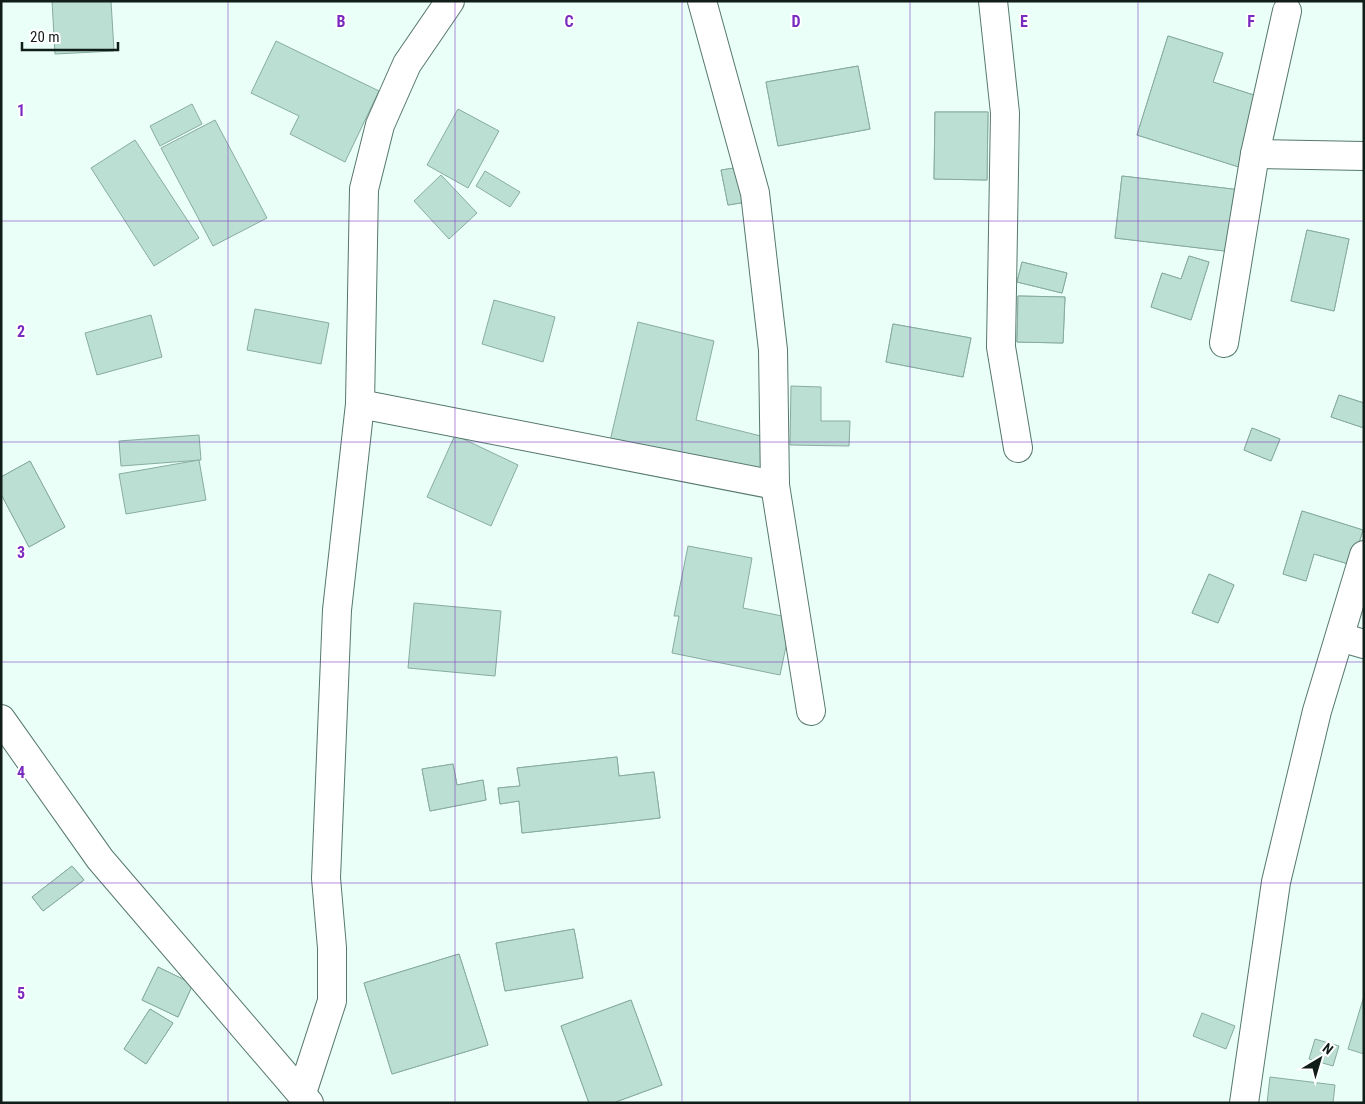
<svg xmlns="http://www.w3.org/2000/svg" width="1365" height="1104" viewBox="0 0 1365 1104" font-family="'Roboto Condensed',sans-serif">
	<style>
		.building { fill: #bcdfd3; stroke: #89aca0 }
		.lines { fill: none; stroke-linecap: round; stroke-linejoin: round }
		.minor-casing { stroke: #57786e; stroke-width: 30 }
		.minor { stroke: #fff; stroke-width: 28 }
		.grid { fill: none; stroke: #7b2cbf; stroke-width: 1; stroke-opacity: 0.55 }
		.grid-label { font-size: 16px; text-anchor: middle; font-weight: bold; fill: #7b2cbf; stroke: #fff; stroke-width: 4; stroke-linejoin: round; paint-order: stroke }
	</style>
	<rect width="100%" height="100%" fill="#e9fff7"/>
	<g class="building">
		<path d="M52 1H111L114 51 55 54Z"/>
		<path d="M1168 36 1223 53 1213 82 1260 97 1239 167 1137 135Z"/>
		<path d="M1168 36 1223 53 1213 82 1260 97 1239 167 1137 135Z"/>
		<path d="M276 41 379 91 345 162 290 134 299 116 251 93Z"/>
		<path d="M858 66 870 129 778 146 766 82Z"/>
		<path d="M858 66 870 129 778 146 766 82Z"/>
		<path d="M192 104 202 124 160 146 150 126Z"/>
		<path d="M458 109 499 131 468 188 427 165Z"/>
		<path d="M935 112H988L987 180 934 179Z"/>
		<path d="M935 112H988L987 180 934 179Z"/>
		<path d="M215 120 267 218 213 246 161 148Z"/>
		<path d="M135 140 199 238 154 266 91 168Z"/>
		<path d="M741 167 747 202 728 205 721 170Z"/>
		<path d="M741 167 747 202 728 205 721 170Z"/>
		<path d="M485 171 520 192 510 207 476 186Z"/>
		<path d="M441 175 477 213 449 239 414 201Z"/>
		<path d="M1122 176 1249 191 1242 253 1115 238Z"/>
		<path d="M1122 176 1249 191 1242 253 1115 238Z"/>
		<path d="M1307 230 1349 239 1334 311 1291 301Z"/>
		<path d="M1307 230 1349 239 1334 311 1291 301Z"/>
		<path d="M1189 256 1209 262 1191 320 1151 307 1162 273 1181 279Z"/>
		<path d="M1189 256 1209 262 1191 320 1151 307 1162 273 1181 279Z"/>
		<path d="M1022 262 1067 273 1062 293 1017 282Z"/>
		<path d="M1022 262 1067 273 1062 293 1017 282Z"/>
		<path d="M1018 296 1065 297 1063 343 1017 342Z"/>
		<path d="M1018 296 1065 297 1063 343 1017 342Z"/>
		<path d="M494 300 555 317 543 362 482 344Z"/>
		<path d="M255 309 329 323 321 364 247 350Z"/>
		<path d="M151 315 162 357 97 375 85 333Z"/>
		<path d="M638 322 714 341 696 420 769 438 760 477 610 441Z"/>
		<path d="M893 324 971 338 963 377 886 362Z"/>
		<path d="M893 324 971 338 963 377 886 362Z"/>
		<path d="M791 386 821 387V421H850L849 446 790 445Z"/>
		<path d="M1339 395 1364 403V428L1331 417Z"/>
		<path d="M1339 395 1364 403V428L1331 417Z"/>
		<path d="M1252 428 1280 439 1271 461 1244 450Z"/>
		<path d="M1252 428 1280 439 1271 461 1244 450Z"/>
		<path d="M199 435 201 460 121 466 119 441Z"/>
		<path d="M455 435 518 465 491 526 427 497Z"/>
		<path d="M199 460 206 500 126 514 119 474Z"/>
		<path d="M30 461 65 527 29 547 1 494V477Z"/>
		<path d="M30 461 65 527 29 547 1 494V477Z"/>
		<path d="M1302 511 1363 530 1352 565 1314 554 1306 581 1283 574Z"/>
		<path d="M1302 511 1363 530 1352 565 1314 554 1306 581 1283 574Z"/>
		<path d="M688 546 752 558 743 608 792 618 780 675 672 653 679 616H674Z"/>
		<path d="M1209 574 1234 585 1218 623 1192 613Z"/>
		<path d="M1209 574 1234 585 1218 623 1192 613Z"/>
		<path d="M414 603 501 611 495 676 408 668Z"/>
		<path d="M617 757 619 776 654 772 660 818 522 833 519 801 500 804 498 788 520 786 517 768Z"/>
		<path d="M617 757 619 776 654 772 660 818 522 833 519 801 500 804 498 788 520 786 517 768Z"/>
		<path d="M453 764 457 785 483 780 486 800 430 811 422 769Z"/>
		<path d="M453 764 457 785 483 780 486 800 430 811 422 769Z"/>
		<path d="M72 866 84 880 43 911 32 897Z"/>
		<path d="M72 866 84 880 43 911 32 897Z"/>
		<path d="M574 929 583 978 505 991 496 943Z"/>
		<path d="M574 929 583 978 505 991 496 943Z"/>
		<path d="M459 954 488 1045 392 1074 364 983Z"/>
		<path d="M459 954 488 1045 392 1074 364 983Z"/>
		<path d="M158 967 193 984 178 1017 142 1000Z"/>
		<path d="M158 967 193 984 178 1017 142 1000Z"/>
		<path d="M1364 996V1054L1348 1049Z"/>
		<path d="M631 1000 662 1085 613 1103H589L561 1026Z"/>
		<path d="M631 1000 662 1085 613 1103H589L561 1026Z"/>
		<path d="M150 1009 173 1023 146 1064 124 1049Z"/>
		<path d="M150 1009 173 1023 146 1064 124 1049Z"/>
		<path d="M1202 1013 1235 1026 1226 1049 1193 1036Z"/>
		<path d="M1315 1039 1339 1046 1333 1066 1309 1059Z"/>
		<path d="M1270 1077 1335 1085 1333 1103H1267Z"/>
	</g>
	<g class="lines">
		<defs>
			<g id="minor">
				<path d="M702 1 755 193 773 350 775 485 811 711"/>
				<path d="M993 1 1005 113 1001 347 1018 448"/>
				<path d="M1255 154 1364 156"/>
				<path d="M1224 343 1255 154 1287 11"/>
				<path d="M360 404 775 485"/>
				<path d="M1340 637 1364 644"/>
				<path d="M1 719 100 859 309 1103"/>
				<path d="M302 1093 332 1001V948L326 878 337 610 360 404 364 189 380 125 407 64 450 1"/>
				<path d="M1244 1103 1276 882 1317 711 1364 555"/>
			</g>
		</defs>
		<use href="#minor" class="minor-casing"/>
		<use href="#minor" class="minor"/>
	</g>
	<path class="grid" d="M228 1V1103M455 1V1103M682 1V1103M910 1V1103M1138 1V1103M1 221H1364M1 442H1364M1 662H1364M1 883H1364"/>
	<g class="grid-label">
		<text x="341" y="27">B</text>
		<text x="569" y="27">C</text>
		<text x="796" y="27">D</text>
		<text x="1024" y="27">E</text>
		<text x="1251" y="27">F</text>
		<text x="21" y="116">1</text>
		<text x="21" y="337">2</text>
		<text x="21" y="558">3</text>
		<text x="21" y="778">4</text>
		<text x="21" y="999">5</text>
	</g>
	<rect width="1365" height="1104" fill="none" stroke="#101d19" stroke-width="5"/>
	<g transform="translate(1320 1059) rotate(38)" stroke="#ffffff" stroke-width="4" paint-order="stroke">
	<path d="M0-4L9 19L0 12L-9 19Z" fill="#101d19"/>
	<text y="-8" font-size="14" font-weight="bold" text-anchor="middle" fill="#101d19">N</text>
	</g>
	<path d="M22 42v8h96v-8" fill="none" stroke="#101d19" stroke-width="2.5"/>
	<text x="30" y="42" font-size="15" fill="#101d19" stroke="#ffffff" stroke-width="4" paint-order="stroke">20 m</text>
</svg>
